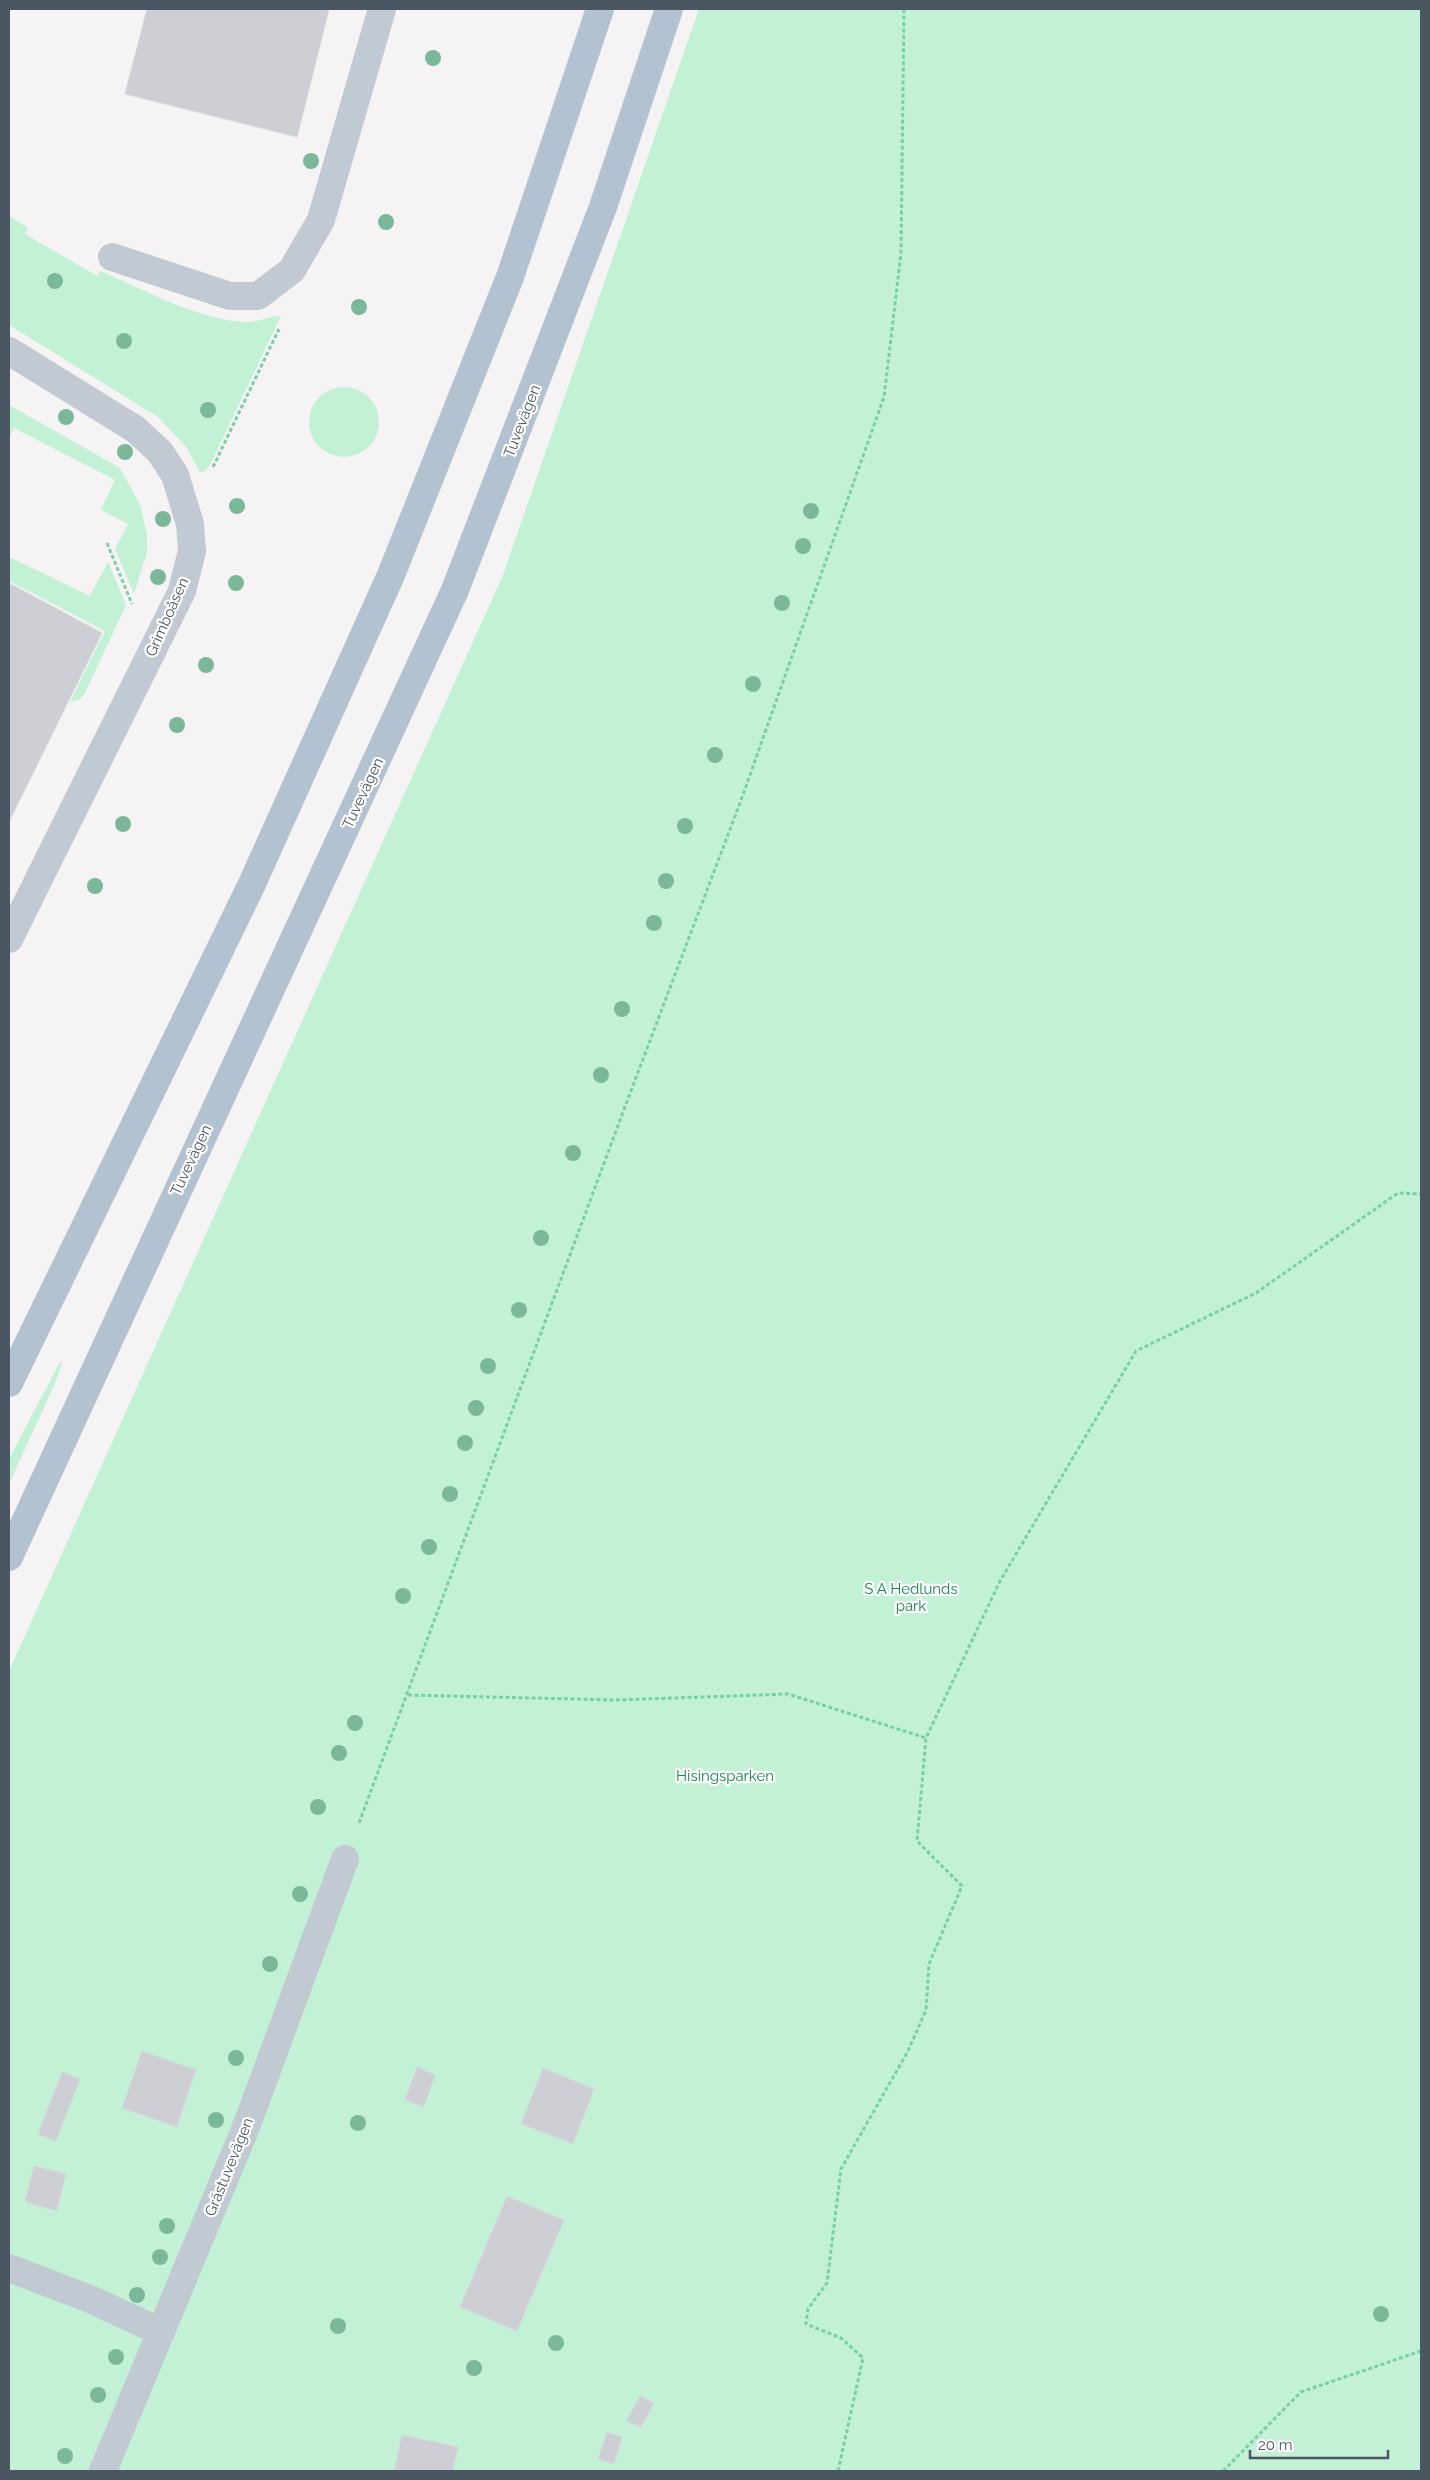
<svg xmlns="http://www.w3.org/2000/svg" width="1430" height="2480" viewBox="0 0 1430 2480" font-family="Raleway,sans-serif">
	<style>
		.green { fill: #c3f1d5 }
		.building { fill: #cdcfd5; stroke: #d7d9de }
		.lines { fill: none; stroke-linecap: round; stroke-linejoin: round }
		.path { stroke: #7ad0a6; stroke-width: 3; stroke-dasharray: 4 2.5; stroke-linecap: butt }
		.minor { stroke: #c1cad2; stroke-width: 28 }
		.major { stroke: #b3c2d1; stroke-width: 28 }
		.tree { fill: #7bb799 }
		.labels { text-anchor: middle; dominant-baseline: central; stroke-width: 4.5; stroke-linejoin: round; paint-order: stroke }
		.street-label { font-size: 15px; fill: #4a5661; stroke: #fff }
		.park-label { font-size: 15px; fill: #17864f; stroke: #fff }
	</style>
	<rect width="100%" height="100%" fill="#f5f3f3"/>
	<g class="green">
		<path d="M699 9H1421V2471H9V1671L503 575Z"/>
		<path d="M9 216 28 228 25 234 97 276 100 271C140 288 203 322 247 322 259 322 269 316 281 316L211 463 205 471 200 472 187 448 158 417 9 325Z"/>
		<circle cx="344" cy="422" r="35"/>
		<path d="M9 405 120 468 140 504 147 535V552L134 594 115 549 128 524 101 510 115 480 14 428 9 438Z"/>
		<path d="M9 557 90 596 108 562 126 605 85 693 79 700 70 702 105 631 9 581Z"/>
		<path d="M60 1362H62L56 1381 9 1484V1459Z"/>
	</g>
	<g class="building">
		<path d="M147 9H329L297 137 125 94Z"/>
		<path d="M9 583 102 633 9 822Z"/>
		<path d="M142 2051 196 2070 177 2127 122 2108Z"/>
		<path d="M417 2067 435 2075 424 2107 405 2100Z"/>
		<path d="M543 2068 594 2089 573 2144 521 2124Z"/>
		<path d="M62 2072 80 2079 56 2141 38 2134Z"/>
		<path d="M34 2166 66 2174 57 2211 25 2202Z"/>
		<path d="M507 2196 564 2220 517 2331 460 2307Z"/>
		<path d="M640 2396 654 2403 641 2427 626 2421Z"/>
		<path d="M607 2432 622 2437 614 2464 598 2459Z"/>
		<path d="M402 2435 458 2447 453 2471H394Z"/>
	</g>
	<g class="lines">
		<g class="path">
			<path d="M213 467 279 329"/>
			<path d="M107 543 132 604"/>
			<path d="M408 1695 616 1700 788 1694 926 1738"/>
			<path d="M359 1823 626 1104 740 803 884 397 901 253 904 9"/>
			<path d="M838 2471 863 2358 841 2338 806 2324 808 2309 827 2283 841 2169 908 2051 926 2010 929 1964 962 1886 917 1841 926 1738 1000 1581 1136 1351 1256 1293 1398 1193 1421 1194"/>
			<path d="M1223 2471 1301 2392 1421 2351"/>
		</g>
		<g class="minor">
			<path d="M112 257 230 296H258L292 270 321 220 382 9"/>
			<path d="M9 351 135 429 160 452 175 475 190 524 192 551 182 591 9 939"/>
			<path d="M9 2268 90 2299 161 2332"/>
			<path d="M103 2471 246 2127 345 1859"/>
		</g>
		<g class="major">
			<path d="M9 1383 251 886 391 575 510 277 600 9"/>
			<path d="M9 1557 455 590 603 207 669 9"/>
		</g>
	</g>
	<g class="tree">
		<circle cx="433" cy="58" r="8"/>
		<circle cx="311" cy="161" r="8"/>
		<circle cx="386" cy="222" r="8"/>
		<circle cx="55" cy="281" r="8"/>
		<circle cx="359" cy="307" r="8"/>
		<circle cx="124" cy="341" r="8"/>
		<circle cx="208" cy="410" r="8"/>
		<circle cx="66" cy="417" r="8"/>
		<circle cx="125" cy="452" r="8"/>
		<circle cx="237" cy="506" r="8"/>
		<circle cx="811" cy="511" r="8"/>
		<circle cx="163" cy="519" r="8"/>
		<circle cx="803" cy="546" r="8"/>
		<circle cx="158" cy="577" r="8"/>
		<circle cx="236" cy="583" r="8"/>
		<circle cx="782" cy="603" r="8"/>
		<circle cx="206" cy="665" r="8"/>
		<circle cx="753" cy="684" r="8"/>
		<circle cx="177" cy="725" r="8"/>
		<circle cx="715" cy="755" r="8"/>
		<circle cx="123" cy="824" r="8"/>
		<circle cx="685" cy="826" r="8"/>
		<circle cx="666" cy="881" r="8"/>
		<circle cx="95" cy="886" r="8"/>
		<circle cx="654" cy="923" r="8"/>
		<circle cx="622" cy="1009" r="8"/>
		<circle cx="601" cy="1075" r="8"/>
		<circle cx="573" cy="1153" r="8"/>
		<circle cx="541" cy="1238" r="8"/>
		<circle cx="519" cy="1310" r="8"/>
		<circle cx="488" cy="1366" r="8"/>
		<circle cx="476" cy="1408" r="8"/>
		<circle cx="465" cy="1443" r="8"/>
		<circle cx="450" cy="1494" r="8"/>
		<circle cx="429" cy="1547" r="8"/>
		<circle cx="403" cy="1596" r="8"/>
		<circle cx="355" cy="1723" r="8"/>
		<circle cx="339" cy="1753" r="8"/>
		<circle cx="318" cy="1807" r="8"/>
		<circle cx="300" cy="1894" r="8"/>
		<circle cx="270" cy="1964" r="8"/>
		<circle cx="236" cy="2058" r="8"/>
		<circle cx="216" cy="2120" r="8"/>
		<circle cx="358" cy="2123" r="8"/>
		<circle cx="167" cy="2226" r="8"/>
		<circle cx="160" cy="2257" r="8"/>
		<circle cx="137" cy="2295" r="8"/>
		<circle cx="1381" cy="2314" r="8"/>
		<circle cx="338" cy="2326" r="8"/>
		<circle cx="556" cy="2343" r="8"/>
		<circle cx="116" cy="2357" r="8"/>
		<circle cx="474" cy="2368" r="8"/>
		<circle cx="98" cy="2395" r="8"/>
		<circle cx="65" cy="2456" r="8"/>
	</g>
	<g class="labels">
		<g class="street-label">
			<text transform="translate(522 421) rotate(-69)">Tuvevägen</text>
			<text transform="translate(167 617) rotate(-66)">Grimboåsen</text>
			<text transform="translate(363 793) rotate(-65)">Tuvevägen</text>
			<text transform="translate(191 1160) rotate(-65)">Tuvevägen</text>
			<text transform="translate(229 2167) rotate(-68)">Grästuvevägen</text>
		</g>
		<g class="park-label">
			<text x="911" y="1589">S A Hedlunds<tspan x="911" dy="17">park</tspan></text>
			<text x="725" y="1776">Hisingsparken</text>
		</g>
	</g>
	<rect width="1430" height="2480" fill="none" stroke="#4a5661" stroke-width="20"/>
	<path d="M1250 2450v8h138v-8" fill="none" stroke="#4a5661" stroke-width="2.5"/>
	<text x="1258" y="2450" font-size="15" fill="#4a5661" stroke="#ffffff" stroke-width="4" paint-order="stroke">20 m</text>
</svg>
